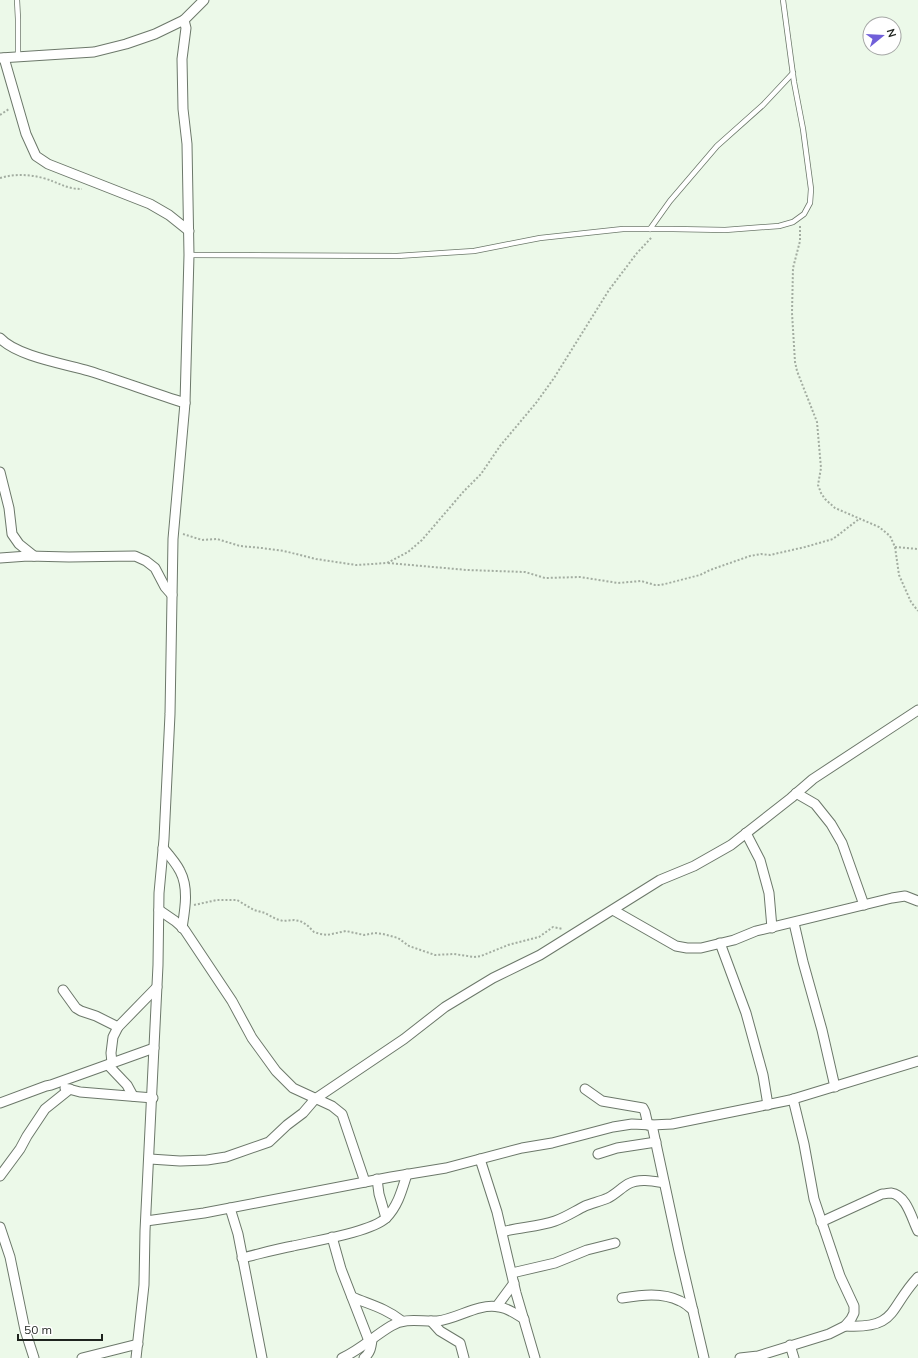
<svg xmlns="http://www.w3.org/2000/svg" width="918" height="1358" viewBox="0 0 918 1358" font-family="Mulish,sans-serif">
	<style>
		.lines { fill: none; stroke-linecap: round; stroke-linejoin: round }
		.service-casing { stroke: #6c786a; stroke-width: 6 }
		.minor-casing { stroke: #6c786a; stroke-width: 11 }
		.path { stroke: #a3ada1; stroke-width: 2; stroke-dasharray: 2 2; stroke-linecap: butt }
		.service { stroke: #fff; stroke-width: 4.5 }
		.minor { stroke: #fff; stroke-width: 9 }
	</style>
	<rect width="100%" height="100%" fill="#ecf9e9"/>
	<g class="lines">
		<defs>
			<g id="service">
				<path d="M17 0 18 19V57"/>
				<path d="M650 229 670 201 717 146 763 105 793 73"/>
				<path d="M189 255 397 256 474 251 540 238 623 229H673L725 230 779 226 793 222 804 214 810 203 811 189 803 129 794 82 783 0"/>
			</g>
			<g id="minor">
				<path d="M0 58 94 52 126 44 155 34 184 20"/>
				<path d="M4 58 26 134 36 156 48 164 150 204 169 215 189 231"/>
				<path d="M0 338C16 356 65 364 89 371 121 381 153 393 185 403"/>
				<path d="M0 472 9 508 12 534 19 544 34 556"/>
				<path d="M0 558 28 556 69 557 135 556 146 561 155 568 165 587 172 595"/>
				<path d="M796 793 815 804 831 824 842 843 864 905"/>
				<path d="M746 833 760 860 769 893 772 928"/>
				<path d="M163 848C169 855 176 863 180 871 189 888 185 909 182 928"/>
				<path d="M159 910 175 921 184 929 232 1001 252 1038 276 1071 293 1088 332 1106 342 1114 365 1182"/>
				<path d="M613 910 676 946 687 948H701L734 940 756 931 892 898 905 896 918 901"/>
				<path d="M794 923 803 962 822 1030 835 1087"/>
				<path d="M720 943 746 1013 763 1075 768 1105"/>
				<path d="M63 990 76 1008 81 1011 96 1016 118 1027"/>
				<path d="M112 1063 111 1053 113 1037 118 1027 157 987"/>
				<path d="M108 1065 127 1085 133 1096"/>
				<path d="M65 1088 80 1092 153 1098"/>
				<path d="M585 1089 602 1101 643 1108 645 1112 648 1125"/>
				<path d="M0 1103 46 1086 51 1085 154 1048"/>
				<path d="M652 1125 679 1251 704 1358"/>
				<path d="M598 1154 617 1148 656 1142"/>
				<path d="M150 1159 180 1161 207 1160 226 1157 269 1142 287 1125 303 1113 315 1099 404 1039 445 1007 493 978 540 955 660 880 694 866 731 845 791 798 813 779 918 710"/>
				<path d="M480 1159 497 1212 516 1293 535 1358"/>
				<path d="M0 1176 20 1149 27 1136 45 1109 70 1089"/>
				<path d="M377 1179 379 1194 386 1218"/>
				<path d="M230 1208 238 1234 262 1358"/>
				<path d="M146 1221 204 1213 391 1177 446 1168 522 1148 552 1143 613 1127 632 1124 652 1125 672 1124 756 1107 790 1100 918 1061"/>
				<path d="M821 1222 882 1194C885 1194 889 1193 891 1193 907 1195 912 1220 918 1231"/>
				<path d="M0 1227 10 1257 25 1330 34 1358"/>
				<path d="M502 1232C519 1227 538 1227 555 1221 566 1217 575 1211 585 1206 593 1203 601 1201 608 1198 616 1194 621 1188 628 1184 639 1178 653 1181 664 1183"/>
				<path d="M332 1237 341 1269 369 1341"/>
				<path d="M242 1258C259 1254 276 1249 293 1246 314 1241 371 1232 386 1218 398 1206 402 1190 407 1174"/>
				<path d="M512 1273 555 1263 587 1250 615 1243"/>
				<path d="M352 1297C371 1305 385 1308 402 1321"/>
				<path d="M622 1298C641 1295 662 1292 680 1301 685 1303 689 1307 693 1310"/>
				<path d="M497 1306 514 1283"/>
				<path d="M431 1321 440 1331 460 1343 464 1358"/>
				<path d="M845 1326C898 1329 888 1309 918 1277"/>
				<path d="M790 1345 794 1358"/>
				<path d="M82 1358 138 1344"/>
				<path d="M136 1358 144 1285 145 1231 158 965 159 893 164 839 170 714 173 539 185 403 189 255 187 144 183 109 182 59 186 28 184 20 204 0"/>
				<path d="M342 1358C360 1350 374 1336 391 1326 406 1317 421 1322 437 1321 458 1319 477 1303 499 1307 508 1308 516 1314 524 1319"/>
				<path d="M364 1358C370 1353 371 1348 372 1340"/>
				<path d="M740 1358 758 1356 829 1334 845 1326 851 1319 854 1313V1306L840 1276 814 1199 804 1144 793 1099"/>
			</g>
		</defs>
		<use href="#service" class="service-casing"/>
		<use href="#minor" class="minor-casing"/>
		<g class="path">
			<path d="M0 115 9 109"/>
			<path d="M0 178C14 174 28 174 43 178 58 182 65 189 82 189"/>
			<path d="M800 226V241L793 268 792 313 795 362 797 371 817 422 821 468 818 485 821 493 825 499 835 508 879 527 890 536 895 547 899 575 911 602 918 611"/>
			<path d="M183 534 202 540 217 539 240 546 262 548 284 551 316 559 356 565 387 563 408 552 422 540 464 491 481 474 500 446 536 403 554 378 609 290 637 253 652 237"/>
			<path d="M895 547 918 549"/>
			<path d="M388 563 467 570 525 572 545 578 580 577 618 583 641 581 655 585H661L700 575 710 570 750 556 761 554 770 555 805 547 833 539 859 519"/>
			<path d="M194 905 217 900H237L254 910 265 913 276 919 283 921 294 920 300 921 307 925 314 932 320 934 327 935 346 931 364 935 375 933 383 934 398 938 409 946 435 955 454 954 474 957 481 956 508 945 539 937 553 927 563 929"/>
		</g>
		<use href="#service" class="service"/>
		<use href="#minor" class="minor"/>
	</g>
	<g transform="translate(882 36) rotate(72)"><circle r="19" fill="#ffffff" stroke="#a5a7a5"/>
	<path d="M0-3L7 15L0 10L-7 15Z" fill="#705fd9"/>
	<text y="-6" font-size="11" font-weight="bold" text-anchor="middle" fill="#1e231e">N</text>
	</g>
	<path d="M18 1334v6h84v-6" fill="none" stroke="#1e231e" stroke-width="2"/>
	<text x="24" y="1334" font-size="12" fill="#1e231e" stroke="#ffffff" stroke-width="3" paint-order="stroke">50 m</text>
</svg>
